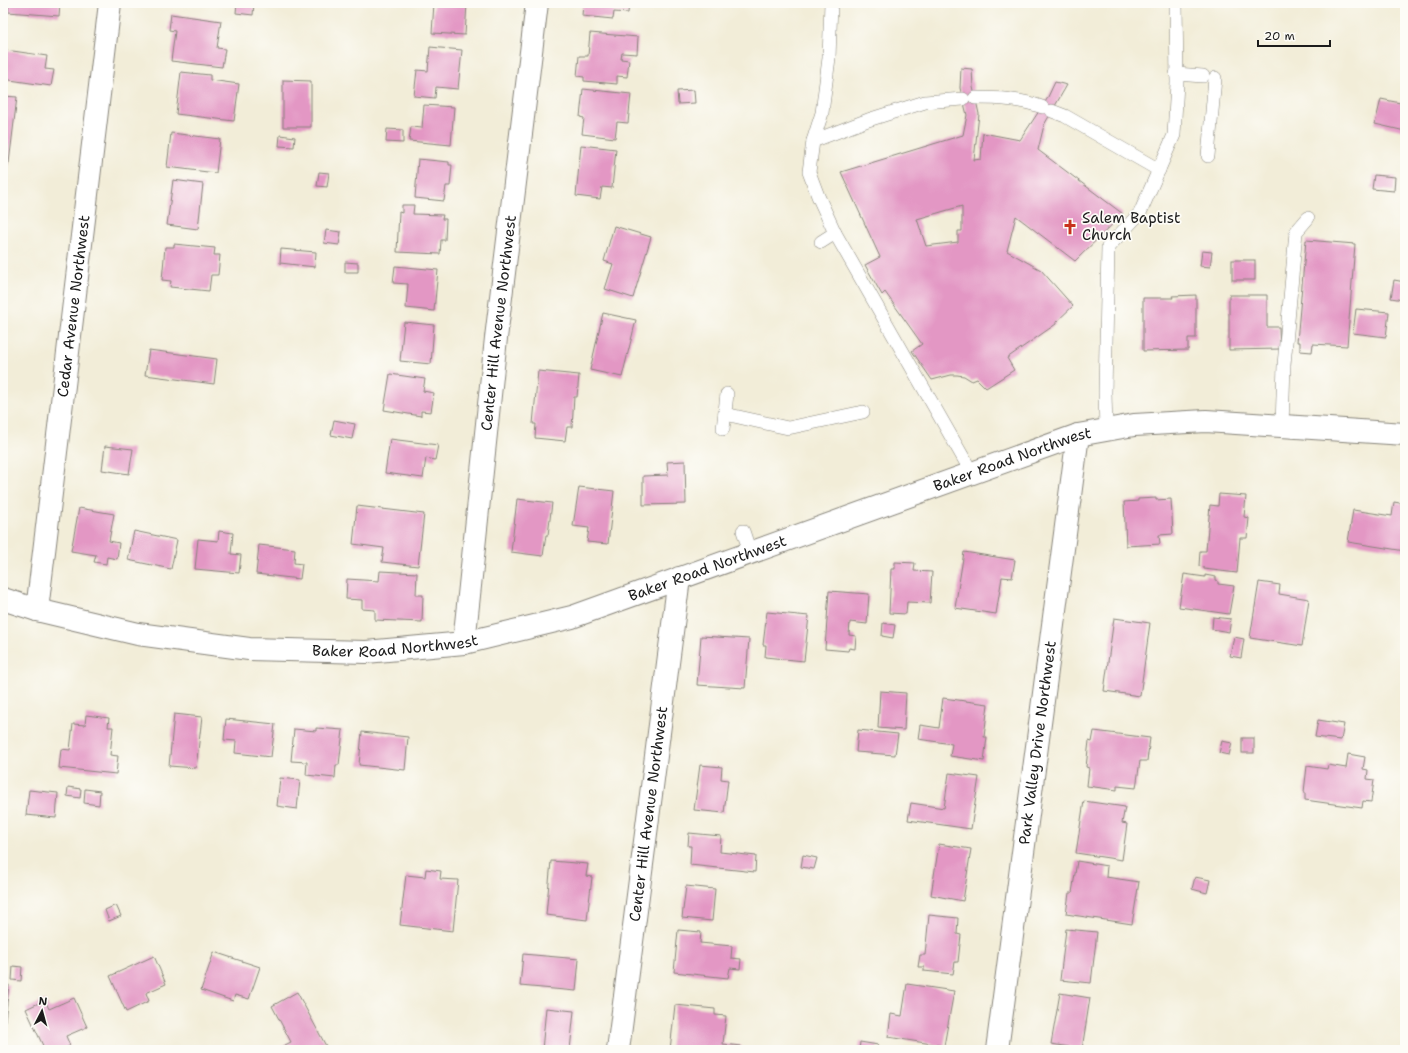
<svg xmlns="http://www.w3.org/2000/svg" width="1408" height="1053" viewBox="0 0 1408 1053" font-family="'Shantell Sans',sans-serif">
	<style>
		.building { fill: #e397c4; fill-rule: evenodd }
		.lines { fill: none; stroke-linecap: round; stroke-linejoin: round }
		.service-casing { stroke: #87847a; stroke-width: 14 }
		.minor-casing { stroke: #87847a; stroke-width: 24 }
		.tertiary-casing { stroke: #87847a; stroke-width: 24 }
		.service { stroke: #fff; stroke-width: 13 }
		.minor { stroke: #fff; stroke-width: 22 }
		.tertiary { stroke: #fff; stroke-width: 22 }
		.labels { text-anchor: middle; dominant-baseline: central; stroke-width: 3.5; stroke-linejoin: round; paint-order: stroke }
		.poi-label { font-size: 15px; fill: #1c1c1c; stroke: #fdfcf7; text-anchor: start }
		.street-label { font-size: 15px; fill: #1c1c1c; stroke: #fdfcf7 }
	</style>
	<rect width="100%" height="100%" fill="#fdfcf7"/>
	<filter id="ink" filterUnits="userSpaceOnUse"><feTurbulence type="fractalNoise" baseFrequency=".025" numOctaves="2"/><feDisplacementMap in="SourceGraphic" scale="8" xChannelSelector="R" yChannelSelector="G"/><feConvolveMatrix kernelMatrix="1 2 1 2 8 2 1 2 1" color-interpolation-filters="sRGB"/></filter>
	<filter id="wash" filterUnits="userSpaceOnUse"><feTurbulence type="fractalNoise" baseFrequency=".012" numOctaves="4" result="noise"/><feDisplacementMap in="SourceGraphic" scale="16" xChannelSelector="R" yChannelSelector="G"/><feGaussianBlur stdDeviation="0.9" result="paint"/><feColorMatrix in="noise" values="0 0 0 0 0 0 0 0 0 0 0 0 0 0 0 0 0 1.4 0 .05"/><feComposite in="paint" operator="in"/></filter>
	<g filter="url(#wash)">
		<rect width="100%" height="100%" fill="#f2edd8"/>
		<g id="blocks">
			<g class="building">
				<path d="M9 3H60L59 16 8 12Z"/>
				<path d="M237 3H254L253 15 236 13Z"/>
				<path d="M434 3H467L465 35 432 33Z"/>
				<path d="M583 3H629L628 13 614 12 613 19 582 16Z"/>
				<path d="M171 14 221 21 217 48 225 49 222 67 171 61 175 31 169 30Z"/>
				<path d="M590 33 638 37 637 54 622 53 621 59 629 60 627 77 617 76V84L584 81V77L577 76 579 56H588Z"/>
				<path d="M430 47 462 50 458 89 436 87 435 98 414 96 417 70 428 71Z"/>
				<path d="M6 50 47 56 45 69 54 70 51 86 3 79Z"/>
				<path d="M961 68 972 69 973 87 979 114 974 160 981 159 983 133 1020 140 1047 99 1055 82 1067 85 1044 125 1038 150 1123 214 1075 261 1016 216 1007 251 1041 270 1073 306 1056 322V324L1007 358 1014 370 986 388 977 379 972 381 964 376 957 375H951L932 380 912 351 922 344 885 292 882 295 865 265 880 257 841 172 963 135 967 115 960 88ZM962 206V231H958V242L926 246 917 219Z"/>
				<path d="M181 72 210 75V80L239 84 234 121 176 114Z"/>
				<path d="M283 80 311 81V127H283Z"/>
				<path d="M583 89 631 94 628 123 617 122 615 138 582 134 584 118 580 117Z"/>
				<path d="M694 90 695 103 678 104 677 91Z"/>
				<path d="M3 96 17 97 9 163H8L6 178 3 177Z"/>
				<path d="M1381 99 1405 104V131L1375 124Z"/>
				<path d="M424 105 454 107 451 145 409 141 411 127 422 128Z"/>
				<path d="M387 129 403 130V143L386 142Z"/>
				<path d="M171 133 220 139 216 173 167 167Z"/>
				<path d="M280 135 295 137 294 147 279 146Z"/>
				<path d="M581 145 616 149 612 188 602 187 600 199 576 196Z"/>
				<path d="M418 159 449 162V165H452L450 186H446L444 201 415 198Z"/>
				<path d="M319 172 329 173 327 187 317 186Z"/>
				<path d="M1374 175 1395 177 1394 191 1372 189Z"/>
				<path d="M173 180 203 184 198 229 167 225Z"/>
				<path d="M402 205H414L413 214 443 215 442 219H446L445 240H441L440 254 397 252 399 212 402 213Z"/>
				<path d="M614 226 651 237 633 298 605 289 613 264 604 261Z"/>
				<path d="M326 230 341 232 339 245 324 243Z"/>
				<path d="M1306 240 1355 244 1347 346 1313 344 1312 352 1300 351V342H1297Z"/>
				<path d="M174 244 215 248 214 255H220L218 275H211L209 291 170 287 171 281 162 280 165 247H174Z"/>
				<path d="M281 249 316 252 315 267 280 263Z"/>
				<path d="M1202 251 1212 252 1210 267 1200 266Z"/>
				<rect x="1232" y="260" width="23" height="20"/>
				<path d="M345 262 358 263V272H345Z"/>
				<path d="M395 266 438 270 434 311 406 308 408 284 393 283Z"/>
				<path d="M1394 280 1405 282 1403 300 1391 298Z"/>
				<path d="M1196 295V338H1188V350L1143 351V298H1173L1172 296Z"/>
				<path d="M1229 295H1267V327H1279L1280 349 1229 350Z"/>
				<path d="M1356 309 1389 312 1386 337 1353 333Z"/>
				<path d="M603 313 636 320 622 377 590 370Z"/>
				<path d="M404 322 434 325 431 364 400 361Z"/>
				<path d="M149 350 217 359 214 384 145 375Z"/>
				<path d="M538 371 579 375 577 397H574L572 427H567L565 441 535 438 536 424H533Z"/>
				<path d="M390 374 425 379 423 391 434 393 431 412 421 411V416L384 410Z"/>
				<path d="M334 420 355 424 352 439 331 435Z"/>
				<path d="M390 439 438 445 435 460 426 458 423 478 385 473Z"/>
				<path d="M105 446 133 449 129 474 102 470Z"/>
				<path d="M685 461 686 504 643 505V476L668 475 667 462Z"/>
				<path d="M579 487 614 491 608 544 587 542 589 528 573 526Z"/>
				<path d="M1219 494 1246 496 1244 517 1249 518 1247 538H1240L1237 573 1204 569V567L1199 566 1200 551H1206L1210 505 1218 506Z"/>
				<path d="M1156 498V500L1171 499 1173 534 1159 535 1160 544 1126 546 1124 502 1138 501V499Z"/>
				<path d="M517 499 552 503 548 535H546L543 556 511 552Z"/>
				<path d="M1394 502 1405 504V551L1348 542 1353 510 1392 516Z"/>
				<path d="M357 506 424 514 418 566 382 562 384 548 353 544Z"/>
				<path d="M79 508 114 514 109 541 119 543 117 559 107 557 106 564 94 562 96 555 71 551Z"/>
				<path d="M134 531 177 540 171 569 128 560Z"/>
				<path d="M219 531 233 533 231 554 241 555 239 573 195 569 198 539 218 541Z"/>
				<path d="M259 545 295 549 294 563 302 564 300 579 256 574Z"/>
				<path d="M964 552 1015 560 1012 578 1002 577 996 614 955 608Z"/>
				<path d="M895 562 915 563 914 571 932 572 930 603 907 602 906 614 889 613 891 569H895Z"/>
				<path d="M380 571 417 573 416 595H423L422 622 375 620V610L362 609V600L346 599 347 579 379 581Z"/>
				<path d="M1184 574 1205 577V575L1216 577V580L1218 581V584L1234 586 1229 614 1179 607Z"/>
				<path d="M1259 582 1280 585 1279 594 1309 599 1302 646 1250 638Z"/>
				<path d="M829 591 869 594 867 624 850 622 849 635 856 636 855 649 849 648 848 651 825 649Z"/>
				<path d="M767 612 809 616 804 661 765 657 766 645H763Z"/>
				<path d="M1213 617 1231 619 1229 632 1212 629Z"/>
				<path d="M1114 618 1150 623 1140 696 1104 691Z"/>
				<path d="M883 623 895 625 893 638 882 636Z"/>
				<path d="M701 636 749 639 745 688 697 685Z"/>
				<path d="M1234 637 1244 639 1241 658 1230 656Z"/>
				<path d="M880 691 906 693 904 730 878 728Z"/>
				<path d="M943 698 988 704 984 737H987L984 761 950 756 952 744 918 739 920 725 939 728Z"/>
				<path d="M174 714 202 717 196 768 169 766Z"/>
				<path d="M86 715 109 718 108 727H113L110 755 118 756 116 774 59 768 61 749 70 750 73 724 85 725Z"/>
				<path d="M226 719 275 724 271 757 235 753 236 741 224 740Z"/>
				<path d="M1318 720 1344 724 1341 740 1315 737Z"/>
				<path d="M316 728 343 730 339 765H336L335 778 306 775 307 762 291 761 294 729 316 731Z"/>
				<path d="M858 730 898 734 895 755 856 752Z"/>
				<path d="M1094 731 1150 738 1147 761H1140L1136 788 1117 786V790L1087 786 1089 768 1086 767 1089 741 1092 742Z"/>
				<path d="M362 732 408 737 405 770 359 765Z"/>
				<rect x="1242" y="738" width="12" height="15"/>
				<path d="M1222 741 1232 743 1229 755 1219 753Z"/>
				<path d="M1348 754 1365 757 1363 769 1368 770 1367 779 1374 780 1371 802 1363 801 1362 808 1305 800V792H1304L1307 766 1327 769 1328 765 1346 768Z"/>
				<path d="M700 765 722 767 721 779 728 780 724 813 694 810Z"/>
				<path d="M949 773 979 777 971 829 908 820 911 803 944 808Z"/>
				<path d="M280 778 300 780 297 809 277 806Z"/>
				<path d="M68 787 81 789 80 798 67 796Z"/>
				<path d="M85 789 100 791 99 805 84 803Z"/>
				<path d="M29 790 58 793 56 818 26 815Z"/>
				<path d="M1084 801 1125 807 1122 823 1127 824 1122 860 1076 853Z"/>
				<path d="M689 833 721 836 720 852 756 856 755 872 690 865 691 846H688Z"/>
				<path d="M939 844 971 849 963 901 931 895Z"/>
				<path d="M803 855 817 858 814 869 801 867Z"/>
				<path d="M551 861 588 864 586 876 592 877 587 920 546 915Z"/>
				<path d="M1077 861 1107 866 1106 877 1139 882 1132 924 1066 914 1069 893H1072Z"/>
				<path d="M426 869 441 871 440 879 458 880 453 931 400 925 406 875 425 877Z"/>
				<path d="M1195 877 1210 880 1207 893 1192 889Z"/>
				<path d="M686 886 715 889 712 921 682 918Z"/>
				<path d="M116 905 121 916 109 921 105 910Z"/>
				<path d="M929 915 958 918 957 934 961 935 958 962H955L953 974 924 971V967H918L920 955H925Z"/>
				<path d="M1066 929 1097 932 1091 983 1060 980Z"/>
				<path d="M678 930 701 932 700 943 732 946 731 958 741 959 740 969 730 968 728 978 674 972Z"/>
				<path d="M214 952 260 967 249 999 235 995 233 1001 201 990Z"/>
				<path d="M523 954 579 959 576 991 520 986Z"/>
				<path d="M154 956 166 984 146 993 149 1001 126 1012 110 976Z"/>
				<path d="M13 966 22 967 21 981 12 980Z"/>
				<path d="M3 984 9 985 4 1029H3Z"/>
				<path d="M907 984 954 991 944 1046 888 1037 891 1014 902 1016Z"/>
				<path d="M297 992 326 1046 318 1050H283L281 1047 291 1042 272 1006Z"/>
				<path d="M1060 993 1090 998 1082 1049 1051 1044Z"/>
				<path d="M74 998 87 1027 66 1036 70 1046 61 1050H45L26 1009 45 1000 49 1009Z"/>
				<path d="M675 1005 715 1009V1015L726 1016 723 1044 741 1046V1050H670Z"/>
				<path d="M546 1008 574 1011 570 1050H542Z"/>
				<path d="M860 1042 878 1045 877 1050H859Z"/>
			</g>
		</g>
	</g>
	<g filter="url(#ink)">
		<use href="#blocks" fill-opacity="0" stroke="#87847a" stroke-width="1"/>
		<g class="lines">
			<defs>
				<g id="service">
					<path d="M1176 74 1203 76"/>
					<path d="M975 98C998 98 1020 99 1042 107"/>
					<path d="M1052 111 1065 116 1159 170"/>
					<path d="M813 141 868 120 925 102 963 99"/>
					<path d="M1208 156 1215 78"/>
					<path d="M835 233 972 473"/>
					<path d="M821 242 835 233 818 196 809 172 813 141 822 113 829 58 831 3"/>
					<path d="M725 414 788 428 863 412"/>
					<path d="M1282 426 1284 365 1296 232 1308 218"/>
					<path d="M723 429 727 394"/>
					<path d="M1106 430 1105 393 1108 247 1140 213 1174 135 1177 83 1176 3"/>
					<path d="M743 531 750 552"/>
				</g>
				<g id="minor">
					<path id="s1" d="M37 610 110 3"/>
					<path id="s2" d="M464 643 496 338 537 3"/>
					<path id="s3" d="M618 1050 679 578"/>
					<path id="s4" d="M997 1050 1078 435"/>
				</g>
				<g id="tertiary">
					<path id="s5" d="M3 599 37 610 138 634 249 649 366 652 464 643 572 617 1078 435 1134 425 1206 421 1405 434"/>
				</g>
			</defs>
			<use href="#service" class="service-casing"/>
			<use href="#minor" class="minor-casing"/>
			<use href="#tertiary" class="tertiary-casing"/>
			<use href="#service" class="service"/>
			<use href="#minor" class="minor"/>
			<use href="#tertiary" class="tertiary"/>
		</g>
	</g>
	<defs>
		<symbol id="church-bare" viewBox="-9 -9 18 18"><path d="M-1.2-6h2.4v3.5h3.3v2.4h-3.3V6h-2.4V-.1h-3.3v-2.4h3.3Z" fill="#c8321e" stroke="#fdfcf7" stroke-width="2.5" paint-order="stroke"/></symbol>
	</defs>
	<g fill-rule="evenodd">
		<use href="#church-bare" x="1059" y="216" width="22" height="22"/>
	</g>
	<g class="labels">
		<g class="poi-label">
			<text x="1082" y="218">Salem Baptist<tspan x="1082" dy="17">Church</tspan></text>
		</g>
		<g class="street-label">
			<text stroke="none"><textPath href="#s1" startOffset="306">Cedar Avenue Northwest</textPath></text>
			<text stroke="none"><textPath href="#s2" startOffset="322">Center Hill Avenue Northwest</textPath></text>
			<text stroke="none"><textPath href="#s5" startOffset="1046">Baker Road Northwest</textPath></text>
			<text stroke="none"><textPath href="#s5" startOffset="722">Baker Road Northwest</textPath></text>
			<text stroke="none"><textPath href="#s5" startOffset="398">Baker Road Northwest</textPath></text>
			<text stroke="none"><textPath href="#s4" startOffset="310">Park Valley Drive Northwest</textPath></text>
			<text stroke="none"><textPath href="#s3" startOffset="238">Center Hill Avenue Northwest</textPath></text>
		</g>
	</g>
	<rect width="1408" height="1053" fill="none" stroke="#fdfcf7" stroke-width="16"/>
	<g transform="translate(42 1011) rotate(6)" stroke="#fdfcf7" stroke-width="3" paint-order="stroke">
	<path d="M0-3L7 15L0 10L-7 15Z" fill="#1c1c1c"/>
	<text y="-6" font-size="11" font-weight="bold" text-anchor="middle" fill="#1c1c1c">N</text>
	</g>
	<path d="M1258 40v6h72v-6" fill="none" stroke="#1c1c1c" stroke-width="2"/>
	<text x="1264" y="40" font-size="12" fill="#1c1c1c" stroke="#fdfcf7" stroke-width="3" paint-order="stroke">20 m</text>
</svg>
